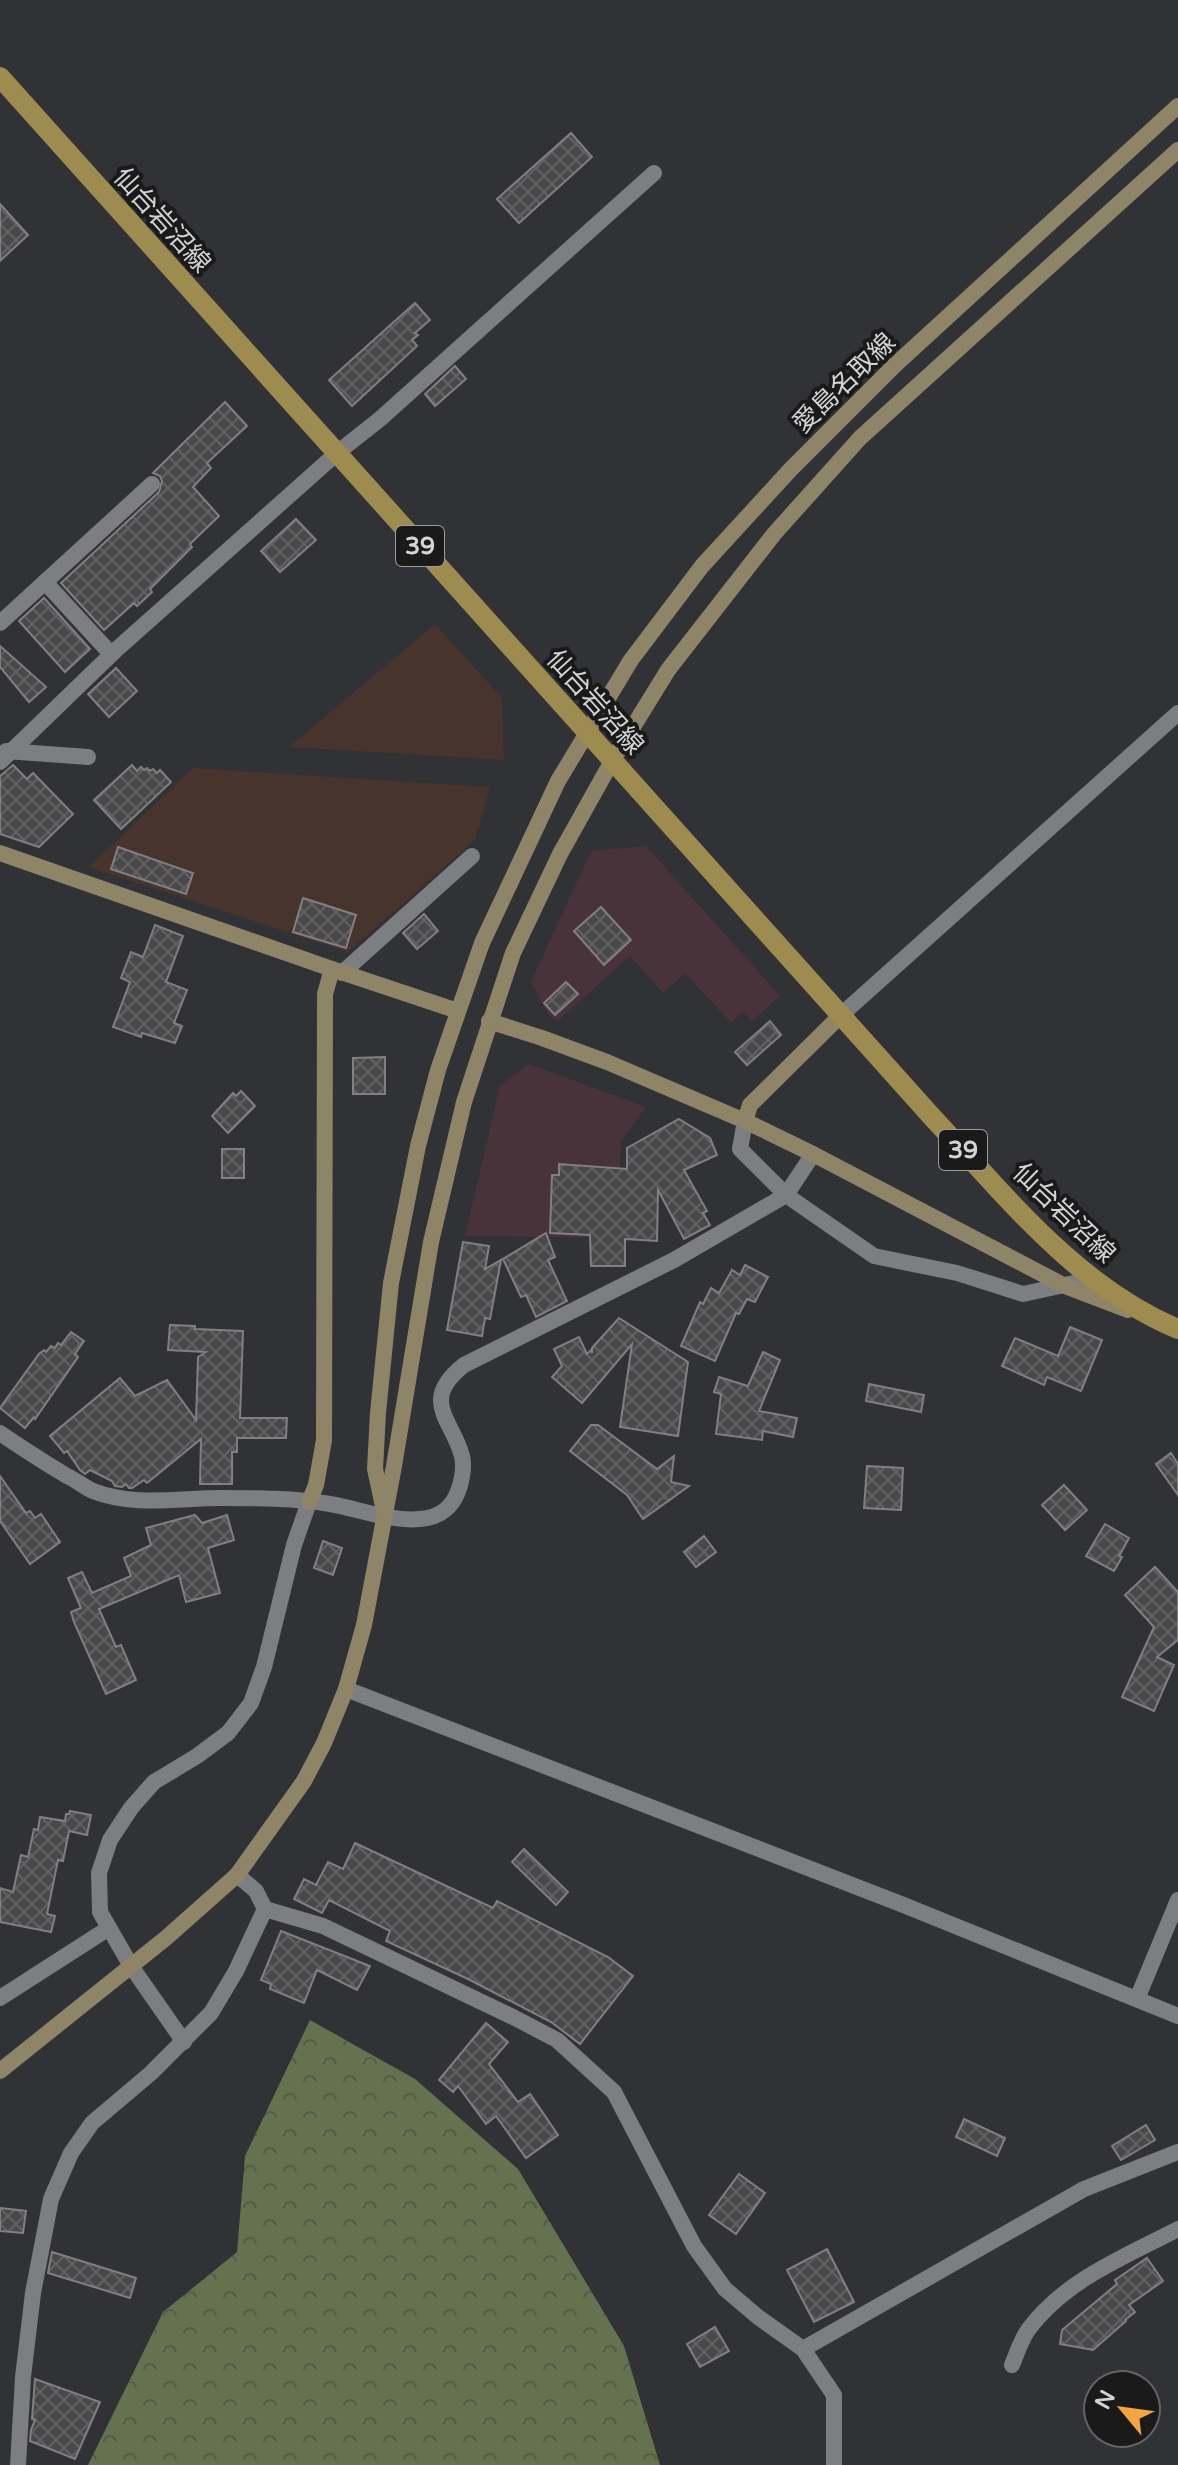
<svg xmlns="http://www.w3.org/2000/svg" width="1178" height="2465" viewBox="0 0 1178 2465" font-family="'Varela Round','Noto Sans JP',sans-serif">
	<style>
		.commercial { fill: #473339 }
		.industrial { fill: #47352d }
		.forest { fill: url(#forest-crowns) }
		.building { fill: url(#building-cross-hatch); stroke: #817f82; stroke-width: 2 }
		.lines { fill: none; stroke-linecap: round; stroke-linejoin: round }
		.street { stroke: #7d7e81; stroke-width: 16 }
		.secondary { stroke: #8e8569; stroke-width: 16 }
		.primary { stroke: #9e8b50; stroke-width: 20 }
		.labels { text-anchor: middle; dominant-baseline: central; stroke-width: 8; stroke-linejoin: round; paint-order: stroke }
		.shield { fill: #1a1a1b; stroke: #9c9c9e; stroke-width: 2 }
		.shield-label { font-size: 24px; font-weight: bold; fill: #d4d4d6 }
		.street-label { font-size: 26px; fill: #d4d4d6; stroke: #1a1a1b }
	</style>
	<defs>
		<pattern id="forest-crowns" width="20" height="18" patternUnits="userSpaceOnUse" patternTransform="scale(2)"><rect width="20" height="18" fill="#647250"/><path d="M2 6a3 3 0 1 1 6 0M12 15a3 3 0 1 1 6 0" fill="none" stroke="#545c49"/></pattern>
		<pattern id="building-cross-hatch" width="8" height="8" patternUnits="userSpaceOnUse" patternTransform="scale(2)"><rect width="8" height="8" fill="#4a484a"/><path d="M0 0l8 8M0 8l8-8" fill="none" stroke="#636263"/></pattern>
	</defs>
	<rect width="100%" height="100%" fill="#313235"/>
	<g class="commercial">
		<path d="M646 846 780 996 752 1021 743 1012 731 1023 685 973 663 993 630 956 558 1021 549 1016 531 982 591 851Z"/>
		<path d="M529 1064 646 1107 621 1141 618 1238 465 1236 500 1085Z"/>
	</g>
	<g class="industrial">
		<path d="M435 624 502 698 504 760 289 747Z"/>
		<path d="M193 768 490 787 475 840 348 952 89 867Z"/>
	</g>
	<path class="forest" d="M310 2020 415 2079 518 2169 624 2346 660 2465H88L163 2312 237 2252 245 2156Z"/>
	<g class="building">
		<path d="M571 133 592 157 519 223 497 199Z"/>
		<path d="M0 204 28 235 0 261Z"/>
		<path d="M415 303 430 320 415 333 418 335 412 340 417 346 352 406 329 380Z"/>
		<path d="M455 366 466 379 435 406 425 394Z"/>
		<path d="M225 402 247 426 207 463 211 468 193 487 219 516 190 544 192 547 150 589 152 592 137 606 134 603 104 630 61 583 159 492 162 481 160 476 153 473Z"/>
		<path d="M296 519 316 540 280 572 261 551Z"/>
		<path d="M44 598 90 649 65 672 19 621Z"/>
		<path d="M0 646 46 687 29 702 0 667Z"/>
		<path d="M116 668 137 691 109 717 88 694Z"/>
		<path d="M13 765 27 779 33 773 73 814 39 847 0 834V776Z"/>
		<path d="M132 765 137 771 141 767 144 770 147 768 150 771 153 769 157 773 160 770 171 782 121 829 94 800Z"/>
		<path d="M118 847 193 873 186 894 111 869Z"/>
		<path d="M303 898 356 915 346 948 293 932Z"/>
		<path d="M601 907 631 940 604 965 574 931Z"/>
		<path d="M424 914 438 931 417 949 403 933Z"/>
		<path d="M155 925 183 936 166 982 187 990 174 1023 182 1026 175 1043 142 1033 141 1037 113 1027 130 982 121 978 131 952 143 957Z"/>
		<path d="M566 982 578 994 555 1015 544 1003Z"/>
		<path d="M770 1021 781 1035 747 1065 735 1052Z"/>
		<path d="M385 1057V1094H353V1058Z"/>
		<path d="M241 1091 255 1106 228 1133 212 1116 233 1093 236 1096Z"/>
		<path d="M679 1119 710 1138 717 1155 684 1170 707 1211 703 1213 710 1225 684 1239 658 1190 657 1241 625 1239V1266H591L590 1235 550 1233 552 1175H559V1164L627 1169V1148Z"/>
		<rect x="222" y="1149" width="22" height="29"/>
		<path d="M546 1233 555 1257 548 1260 567 1301 536 1317 526 1295 521 1297 503 1259Z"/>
		<path d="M463 1242 489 1246 485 1269 501 1260 490 1319 485 1318 482 1336 447 1330Z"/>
		<path d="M745 1265 768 1277 755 1302 747 1299 739 1314 736 1313 715 1361 681 1346 700 1302 703 1304 711 1288 719 1293 732 1270 740 1275Z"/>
		<path d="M619 1318 688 1362 678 1436 620 1427 632 1344 582 1403 552 1377 562 1366 554 1349 579 1337 587 1354 591 1350 592 1353V1348Z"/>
		<path d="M170 1325 195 1326V1329L243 1331 240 1418H287L286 1438H237V1452H232V1484H200L201 1439 147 1483 144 1480 132 1488H129L126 1484 122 1487 115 1486 112 1481 90 1470 85 1474 80 1470 67 1451 64 1453 50 1436 120 1378 135 1396 167 1380 196 1420 198 1357 206 1352 168 1350Z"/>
		<path d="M1070 1327 1102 1340 1081 1391 1047 1377 1044 1385 1002 1366 1015 1338 1058 1356Z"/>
		<path d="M71 1332 84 1341 75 1354 78 1357 35 1419 34 1417 25 1428 0 1408 39 1354 44 1350 46 1352 51 1346 55 1348 58 1343 61 1345Z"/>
		<path d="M763 1352 780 1360 759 1411 797 1418 793 1437 763 1431 762 1440 716 1434 721 1394 714 1392 719 1377 748 1386Z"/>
		<path d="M869 1384 924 1395 921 1412 866 1401Z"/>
		<path d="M591 1425H598L657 1469 674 1456 671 1482 689 1486 643 1519 627 1495 570 1451Z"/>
		<path d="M1171 1453 1178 1464V1495L1156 1464Z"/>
		<path d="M867 1466 903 1468 901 1510 864 1508Z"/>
		<path d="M0 1476 26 1513 30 1511 35 1518 41 1514 60 1542 30 1564 0 1521Z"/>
		<path d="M1064 1485 1087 1510 1065 1530 1042 1505Z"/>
		<path d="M195 1515 202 1523 227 1515 234 1540 208 1548 220 1593 186 1602 179 1575 99 1609 116 1647 121 1645 136 1680 106 1694 74 1622 71 1612 81 1608 68 1578 82 1572 92 1593 131 1576 124 1558 151 1545 146 1528Z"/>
		<path d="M1105 1524 1129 1538 1119 1556 1122 1557 1114 1571 1086 1556Z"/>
		<path d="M704 1536 716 1552 696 1567 684 1552Z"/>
		<path d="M323 1541 342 1548 333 1575 314 1568Z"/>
		<path d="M1155 1567 1178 1592V1640L1157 1657 1174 1665 1154 1711 1122 1697 1154 1627 1125 1595Z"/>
		<path d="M70 1811 91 1815 87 1835 69 1831 63 1861 58 1860 47 1914 55 1916 51 1932 0 1922V1888L13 1892 21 1855 28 1857 34 1829 38 1830 40 1817 65 1821 66 1814H69Z"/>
		<path d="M355 1843 493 1908 497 1901 608 1957 633 1976 580 2044 551 2022 468 1979 386 1941 390 1931 329 1900 322 1913 294 1899 304 1879 316 1885 328 1862 343 1869Z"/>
		<path d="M524 1849 568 1892 556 1905 512 1862Z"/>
		<path d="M281 1931 370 1966 357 1990 317 1970 304 2003 270 1989 271 1984 261 1980Z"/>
		<path d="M486 2023 508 2042 489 2064 518 2102 530 2094 558 2135 526 2158 496 2116 486 2124 458 2086 453 2092 439 2080Z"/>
		<path d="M964 2119 1005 2138 997 2156 956 2137Z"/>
		<path d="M1146 2125 1155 2140 1121 2160 1112 2146Z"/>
		<path d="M739 2174 765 2193 736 2234 709 2215Z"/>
		<path d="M0 2208 26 2211 23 2233 0 2231Z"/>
		<path d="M827 2249 854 2302 814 2322 787 2270Z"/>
		<path d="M52 2252 136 2278 130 2298 48 2273Z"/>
		<path d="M1147 2258 1163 2281 1129 2305 1135 2312 1125 2320 1126 2321 1093 2350 1060 2344 1062 2330 1117 2284 1115 2280Z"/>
		<path d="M715 2327 729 2351 700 2367 687 2344Z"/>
		<path d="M35 2379 100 2402 75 2459 30 2441 31 2430 35 2420 32 2419Z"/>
	</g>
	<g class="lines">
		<g class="street">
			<path d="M45 582 152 484"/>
			<path d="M0 623 45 582 111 654"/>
			<path d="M6 751 88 757"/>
			<path d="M0 762 117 649 337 453 380 419 654 173"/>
			<path d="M342 973 472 856"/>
			<path d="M840 1016 1178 713"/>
			<path d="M745 1121 740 1149 786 1195 874 1256 957 1273 1023 1294 1092 1279"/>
			<path d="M0 1433C22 1448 44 1462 67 1476 76 1480 84 1487 93 1491 134 1507 179 1498 221 1498 257 1498 294 1498 330 1504 359 1509 391 1522 420 1519 435 1518 448 1511 455 1498 461 1487 465 1468 462 1456 452 1419 419 1401 464 1365L674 1260 786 1195 813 1154"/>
			<path d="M346 1689 901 1904 1178 2016"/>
			<path d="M237 1875 256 1891 265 1909 323 1926 515 2018 557 2040 614 2092 694 2246 725 2289 758 2317 803 2349 834 2395V2465"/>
			<path d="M0 1998 109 1928"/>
			<path d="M1137 1999 1178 1900"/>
			<path d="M184 2042 131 1966 100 1912 99 1873 110 1840 131 1808 154 1782 197 1756 228 1733 251 1703 264 1667 294 1545 309 1502"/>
			<path d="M803 2349 1084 2189 1178 2152"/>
			<path d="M1012 2365C1017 2353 1021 2340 1028 2330 1065 2280 1124 2257 1178 2229"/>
			<path d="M18 2465 23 2377 33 2293 51 2199 71 2153 92 2123 151 2073 211 2013 236 1971 265 1909"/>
		</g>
		<g class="secondary">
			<path d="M0 853 332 969 458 1011"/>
			<path d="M489 1021 542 1038 607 1062 745 1121 813 1154 1065 1286 1128 1310"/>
			<path d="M745 1121 750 1105 840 1016"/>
			<path d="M309 1502 316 1485 324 1440 325 994 332 969"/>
			<path d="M383 1506 375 1469 378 1413 391 1283 418 1146 438 1070 482 943 558 781 631 660 702 566 791 469 895 365 1178 106"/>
			<path d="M0 2071 166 1938 237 1875 304 1781 324 1743 346 1689 364 1625 394 1466 431 1242 464 1102 513 953 560 854 612 761 668 670 774 534 860 438 1178 150"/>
		</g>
		<path class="primary" d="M0 77 933 1118C1006 1196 1077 1287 1178 1329"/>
	</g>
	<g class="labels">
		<g class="shield">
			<rect x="396" y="526" width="48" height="40" rx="6"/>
			<rect x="939" y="1130" width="48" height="40" rx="6"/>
		</g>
		<g class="shield-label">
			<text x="420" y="546">39</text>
			<text x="963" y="1150">39</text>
		</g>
		<g class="street-label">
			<text transform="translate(162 220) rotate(48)">仙台岩沼線</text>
			<text transform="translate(844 383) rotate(-44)">愛島名取線</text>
			<text transform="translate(595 702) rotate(48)">仙台岩沼線</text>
			<text transform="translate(1064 1213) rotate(44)">仙台岩沼線</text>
		</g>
	</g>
	<g transform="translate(1122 2409) rotate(299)"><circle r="38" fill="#1a1a1b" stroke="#646466" stroke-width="2"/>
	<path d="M0-6L14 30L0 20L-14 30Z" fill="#f3a443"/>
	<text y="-12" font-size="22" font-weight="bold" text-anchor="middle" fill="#d4d4d6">N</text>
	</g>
</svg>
